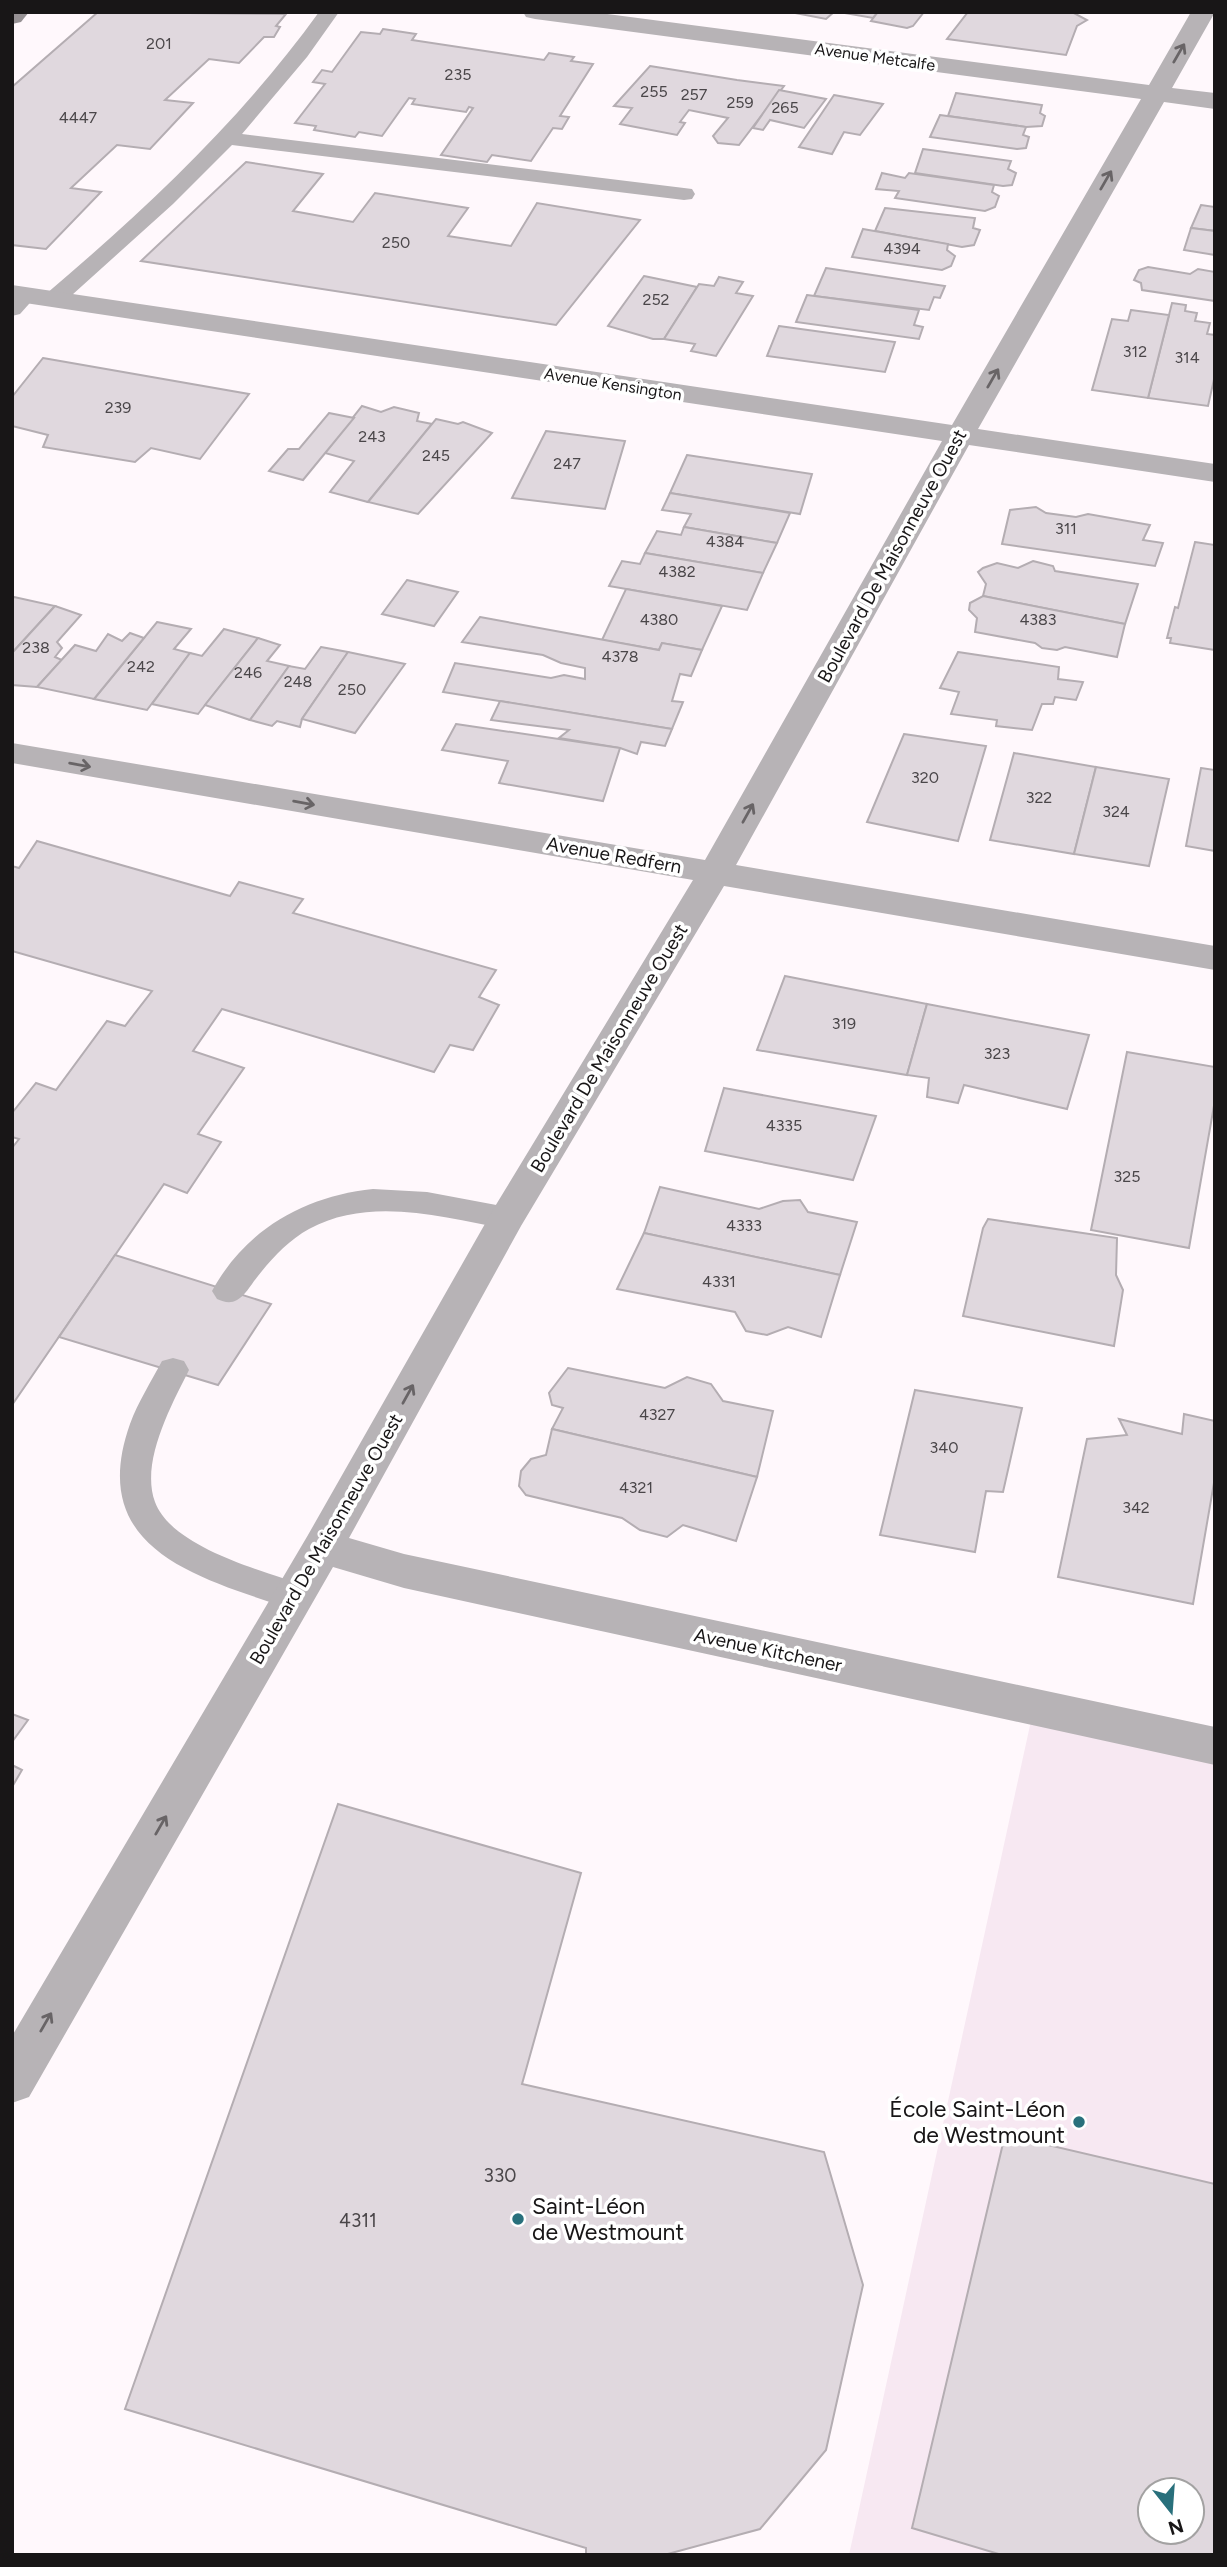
<svg xmlns="http://www.w3.org/2000/svg" width="1227" height="2567" viewBox="0 0 1227 2567" font-family="Figtree,sans-serif">
	<style>
		.built { fill: #f7e8f2; fill-rule: evenodd }
		.building { fill: #e0d8de; stroke: #b4adb2; stroke-width: 2; fill-rule: evenodd }
		.lines { fill: none; stroke-linecap: round; stroke-linejoin: round }
		.lane { fill: #b7b3b6; fill-rule: evenodd }
		.street { fill: #b7b3b6; fill-rule: evenodd }
		.secondary { fill: #969194; fill-rule: evenodd }
		.oneway { stroke: #686466 }
		.poi-dot { fill: #29707c; stroke: #fff; stroke-width: 2.5 }
		.labels { text-anchor: middle; dominant-baseline: central; stroke-width: 7; stroke-linejoin: round; paint-order: stroke }
		.number-label { font-size: 16px; fill: #4a4649 }
		.far-street-label { font-size: 16px; fill: #181617; stroke: #fff }
		.street-label { font-size: 19px; fill: #181617; stroke: #fff }
		.near-number-label { font-size: 19px; fill: #4a4649 }
		.near-poi-label { font-size: 23px; fill: #181617; stroke: #fff; text-anchor: end }
	</style>
	<rect width="100%" height="100%" fill="#fff8fc"/>
	<path class="built" d="M1034 1707 1215 1754V2555H849ZM1150 2490H1192V2532H1150Z"/>
	<g class="building">
		<path d="M98 12 286 14 276 26 280 27 274 37H264L239 63 209 59 165 100 193 103 150 149 117 145 71 188 101 192 46 249 12 245V87Z"/>
		<path d="M790 12H834L826 19Z"/>
		<path d="M839 12H878L873 18Z"/>
		<path d="M878 12H924L913 26 907 28 871 21Z"/>
		<path d="M968 12H1072L1087 20 1077 26 1066 55 947 39Z"/>
		<path d="M383 29 416 34 412 40 544 60 549 53 574 57 571 61 593 64 560 116 569 117 562 129 553 128 531 161 492 155 487 162 441 155 473 108 469 107 466 112 412 104 415 99 409 98 382 136 359 132 355 137 314 130 316 126 295 123 325 84 313 82 322 70 332 72 361 32 380 34Z"/>
		<path d="M650 66 737 80 784 86 739 145 718 143 713 136 728 118 689 110 680 122 685 123 677 135 620 124 632 108 614 106Z"/>
		<path d="M779 90 826 99 804 128 770 120 763 130 753 128Z"/>
		<path d="M956 93 1042 105 1040 113 1045 116 1042 126 1026 127 948 116Z"/>
		<path d="M834 95 883 104 860 135 844 132 832 154 799 147Z"/>
		<path d="M940 115 1026 127 1023 135 1029 137 1026 148 1017 149 930 137Z"/>
		<path d="M923 149 1011 161 1008 169 1016 173 1012 185 1003 186 915 173Z"/>
		<path d="M246 162 323 174 293 211 353 222 375 193 468 208 448 236 511 246 537 203 640 220 556 325 141 261Z"/>
		<path d="M882 173 905 178 909 173 994 185 992 192 999 196 995 207 985 211 895 198 899 191 876 189Z"/>
		<path d="M1201 205 1215 207V231L1191 228Z"/>
		<path d="M885 208 975 218 973 228 980 230 974 245 962 247 875 231Z"/>
		<path d="M1191 228 1215 231V255L1184 250Z"/>
		<path d="M863 229 948 244 947 250 955 256 951 266 942 270 852 257Z"/>
		<path d="M1148 267 1190 274 1198 269 1215 272V301L1142 290 1141 283 1134 280 1139 270Z"/>
		<path d="M826 268 945 286 940 298 934 297 929 310 814 296Z"/>
		<path d="M644 276 697 287 664 339H653L608 326Z"/>
		<path d="M719 277 743 282 736 293 753 296 716 356 691 351 695 344 664 339 699 284 714 286Z"/>
		<path d="M807 295 919 310 914 325 923 327 919 339 796 322Z"/>
		<path d="M1172 303 1186 305 1185 311 1197 313 1195 321 1210 323 1207 334 1215 335V375L1208 406 1148 398Z"/>
		<path d="M1131 310 1169 315 1148 398 1092 390 1112 319 1128 321Z"/>
		<path d="M779 326 895 342 885 372 767 356Z"/>
		<path d="M43 358 249 394 200 459 151 448 135 462 43 447 48 435 12 426V397Z"/>
		<path d="M362 406 381 412 394 407 419 413 417 421 432 424 368 502 330 492 354 461 325 453Z"/>
		<path d="M329 413 354 418 303 480 269 471 288 449H299Z"/>
		<path d="M436 419 458 424 463 422 492 433 418 514 368 502Z"/>
		<path d="M546 431 625 441 605 509 512 498Z"/>
		<path d="M687 455 812 474 800 514 670 493Z"/>
		<path d="M670 493 790 513 777 543 684 527 691 514 662 510Z"/>
		<path d="M1036 507 1046 513 1076 517 1088 514 1150 525 1143 540 1163 543 1155 566 1002 544 1010 510Z"/>
		<path d="M684 527 777 543 763 573 645 553 657 531 681 535Z"/>
		<path d="M1195 542 1215 545V650L1170 643 1171 638H1167L1175 607 1178 608Z"/>
		<path d="M645 553 763 573 747 610 609 586 622 561 640 564Z"/>
		<path d="M1033 561 1053 566 1055 571 1138 584 1125 624 983 596 986 584 978 572 983 568 997 563 1018 568Z"/>
		<path d="M407 580 458 592 434 626 382 614Z"/>
		<path d="M626 589 722 606 702 650 662 643 659 650 602 640Z"/>
		<path d="M983 596 1125 624 1117 657 1065 647 1057 650 1042 648 1035 643 975 632 977 618 969 610 970 603Z"/>
		<path d="M14 597 55 606 12 653V600Z"/>
		<path d="M55 606 81 615 57 642 62 648 55 657 62 660 37 687 12 685V653Z"/>
		<path d="M480 617 659 650 662 643 702 650 691 676 680 674 672 701 683 702 672 729 443 692 455 663 551 678 564 675 585 679V668L561 663 543 655 462 642Z"/>
		<path d="M157 622 191 629 174 649 190 653 147 710 94 699Z"/>
		<path d="M224 629 258 638 198 714 152 704 190 653 202 656Z"/>
		<path d="M130 633 144 638 94 699 37 687 75 645 96 651 108 634 122 641Z"/>
		<path d="M258 638 280 645 267 661 289 666 250 720 205 705Z"/>
		<path d="M321 647 348 652 302 719 300 727 277 721 272 726 250 720 289 666 305 669Z"/>
		<path d="M348 652 405 664 355 733 302 719Z"/>
		<path d="M958 652 1059 667 1058 679 1083 682 1076 700 1055 697 1053 704H1042L1032 730 996 726 997 720 951 714 959 692 940 688Z"/>
		<path d="M500 701 672 729 665 746 641 742 637 754 620 748 559 738 569 730 491 720Z"/>
		<path d="M456 724 620 748 603 801 499 783 508 761 442 750Z"/>
		<path d="M904 734 986 746 958 841 867 822Z"/>
		<path d="M1014 753 1096 767 1074 854 990 840Z"/>
		<path d="M1096 767 1169 779 1149 866 1074 854Z"/>
		<path d="M1201 768 1215 770V851L1186 846Z"/>
		<path d="M37 841 230 896 239 882 303 899 293 913 496 970 479 997 499 1005 473 1050 450 1045 434 1072 222 1009 193 1051 244 1068 198 1134 221 1142 187 1193 164 1184 12 1405V1148L19 1139 12 1137V1113L36 1083 56 1090 107 1021 125 1026 152 991 12 951V866L19 868Z"/>
		<path d="M785 976 927 1004 907 1075 757 1050Z"/>
		<path d="M927 1004 1089 1035 1067 1109 964 1085 958 1103 927 1097 929 1078 907 1075Z"/>
		<path d="M1127 1052 1215 1067V1100L1189 1248 1091 1230Z"/>
		<path d="M724 1088 876 1116 853 1180 705 1151Z"/>
		<path d="M660 1187 759 1209 783 1201 800 1200 808 1212 857 1222 840 1275 644 1233Z"/>
		<path d="M988 1219 1117 1238 1116 1275 1123 1290 1114 1346 963 1316 983 1228Z"/>
		<path d="M644 1233 840 1275 821 1337 788 1327 767 1335 746 1331 735 1312 617 1289Z"/>
		<path d="M115 1255 271 1304 218 1385 59 1337Z"/>
		<path d="M568 1368 665 1388 687 1377 711 1384 723 1401 773 1411 757 1477 552 1429 563 1408 552 1405 549 1393Z"/>
		<path d="M915 1390 1022 1408 1003 1492 986 1491 975 1552 880 1535Z"/>
		<path d="M1184 1414 1215 1421V1477L1193 1604 1058 1577 1087 1439 1127 1435 1119 1419 1182 1434Z"/>
		<path d="M552 1429 757 1477 736 1541 683 1525 667 1537 640 1530 622 1518 526 1495 519 1486 521 1471 531 1459 546 1455Z"/>
		<path d="M12 1714 28 1720 12 1742Z"/>
		<path d="M12 1765 22 1770 12 1787Z"/>
		<path d="M338 1804 581 1873 522 2084 824 2152 863 2285 826 2450 760 2529 664 2555H586V2548L125 2409Z"/>
		<path d="M1005 2135 1215 2184V2555H1002L912 2528ZM1150 2490H1192V2532H1150Z"/>
	</g>
	<g class="lines">
		<g class="lane">
			<path d="M319 12H339L307 57 242 134 684 188 692 189 695 194 692 199 684 200 232 145 173 204 62 304H46L43 299 46 294C147 208 241 120 319 12Z"/>
			<path d="M26 288 34 290 37 295 20 314 12 316V296L18 290Z"/>
			<path d="M373 1189 427 1192 507 1207 518 1210 522 1218 518 1226 507 1229C442 1217 370 1196 309 1229 289 1240 272 1258 258 1276 252 1283 245 1296 237 1300 230 1304 224 1302 217 1299L212 1291C246 1229 305 1196 373 1189Z"/>
			<path d="M173 1358 184 1361 189 1370C172 1404 140 1462 155 1502 172 1548 264 1571 306 1586L311 1596 306 1606 294 1610C200 1578 85 1551 130 1424 138 1402 151 1382 162 1361Z"/>
		</g>
		<path class="street" d="M523 12H592L1149 85 1191 12H1215L1172 88 1215 93V109L1164 102 978 429 1215 464V482L969 445 736 865 1215 946V970L724 886 521 1226 349 1538 404 1554 1215 1727V1765L404 1588 333 1567 29 2097 12 2103V2036L308 1535 494 1208 693 880 12 763V743L705 860 942 441 12 301V285L952 425 1141 99 535 19 526 17Z"/>
		<path class="secondary" d="M12 12H29L21 22 12 24Z"/>
	</g>
	<defs><path id="oneway-shaft" d="M-6 0H5M1.5-3L5.5 0L1.5 3" fill="none" stroke-width="1.6" stroke-linecap="round" stroke-linejoin="round" transform="scale(1.75)"/></defs>
	<g class="oneway">
		<use href="#oneway-shaft" transform="translate(1179 53) rotate(-60)"/>
		<use href="#oneway-shaft" transform="translate(1106 180) rotate(-60)"/>
		<use href="#oneway-shaft" transform="translate(993 378) rotate(-60)"/>
		<use href="#oneway-shaft" transform="translate(80 765) rotate(10)"/>
		<use href="#oneway-shaft" transform="translate(304 803) rotate(10)"/>
		<use href="#oneway-shaft" transform="translate(748 813) rotate(-61)"/>
		<use href="#oneway-shaft" transform="translate(408 1394) rotate(-61)"/>
		<use href="#oneway-shaft" transform="translate(161 1825) rotate(-60)"/>
		<use href="#oneway-shaft" transform="translate(46 2022) rotate(-60)"/>
	</g>
	<g class="poi-dot">
		<circle cx="1079" cy="2122" r="7"/>
		<circle cx="518" cy="2219" r="7"/>
	</g>
	<g class="labels">
		<g class="number-label">
			<text x="159" y="43">201</text>
			<text x="458" y="74">235</text>
			<text x="654" y="91">255</text>
			<text x="694" y="94">257</text>
			<text x="740" y="102">259</text>
			<text x="785" y="107">265</text>
			<text x="78" y="117">4447</text>
			<text x="396" y="242">250</text>
			<text x="902" y="248">4394</text>
			<text x="656" y="299">252</text>
			<text x="1135" y="351">312</text>
			<text x="1187" y="357">314</text>
			<text x="118" y="407">239</text>
			<text x="372" y="436">243</text>
			<text x="436" y="455">245</text>
			<text x="567" y="463">247</text>
			<text x="1066" y="528">311</text>
			<text x="725" y="541">4384</text>
			<text x="677" y="571">4382</text>
			<text x="659" y="619">4380</text>
			<text x="1038" y="619">4383</text>
			<text x="36" y="647">238</text>
			<text x="620" y="656">4378</text>
			<text x="141" y="666">242</text>
			<text x="248" y="672">246</text>
			<text x="298" y="681">248</text>
			<text x="352" y="689">250</text>
			<text x="925" y="777">320</text>
			<text x="1039" y="797">322</text>
			<text x="1116" y="811">324</text>
			<text x="844" y="1023">319</text>
			<text x="997" y="1053">323</text>
			<text x="784" y="1125">4335</text>
			<text x="1127" y="1176">325</text>
			<text x="744" y="1225">4333</text>
			<text x="719" y="1281">4331</text>
			<text x="657" y="1414">4327</text>
			<text x="944" y="1447">340</text>
			<text x="636" y="1487">4321</text>
			<text x="1136" y="1507">342</text>
		</g>
		<g class="far-street-label">
			<text transform="translate(875 57) rotate(8)">Avenue Metcalfe</text>
			<text transform="translate(613 384) rotate(9)">Avenue Kensington</text>
		</g>
		<g class="street-label">
			<text transform="translate(892 556) rotate(-61)">Boulevard De Maisonneuve Ouest</text>
			<text transform="translate(614 855) rotate(10)">Avenue Redfern</text>
			<text transform="translate(609 1048) rotate(-59)">Boulevard De Maisonneuve Ouest</text>
			<text transform="translate(326 1539) rotate(-60)">Boulevard De Maisonneuve Ouest</text>
			<text transform="translate(768 1650) rotate(12)">Avenue Kitchener</text>
		</g>
		<g class="near-number-label">
			<text x="500" y="2175">330</text>
			<text x="358" y="2220">4311</text>
		</g>
		<g class="near-poi-label">
			<text x="1065" y="2109">École Saint-Léon<tspan x="1065" dy="26">de Westmount</tspan></text>
			<text x="532" y="2206" text-anchor="start">Saint-Léon<tspan x="532" dy="26">de Westmount</tspan></text>
		</g>
	</g>
	<rect width="1227" height="2567" fill="none" stroke="#181617" stroke-width="28"/>
	<g transform="translate(1171 2511) rotate(163)"><circle r="33" fill="#ffffff" stroke="#a3a2a2" stroke-width="2"/>
	<path d="M0-5L12 26L0 18L-12 26Z" fill="#29707c"/>
	<text y="-10" font-size="19" font-weight="bold" text-anchor="middle" fill="#181617">N</text>
	</g>
</svg>
